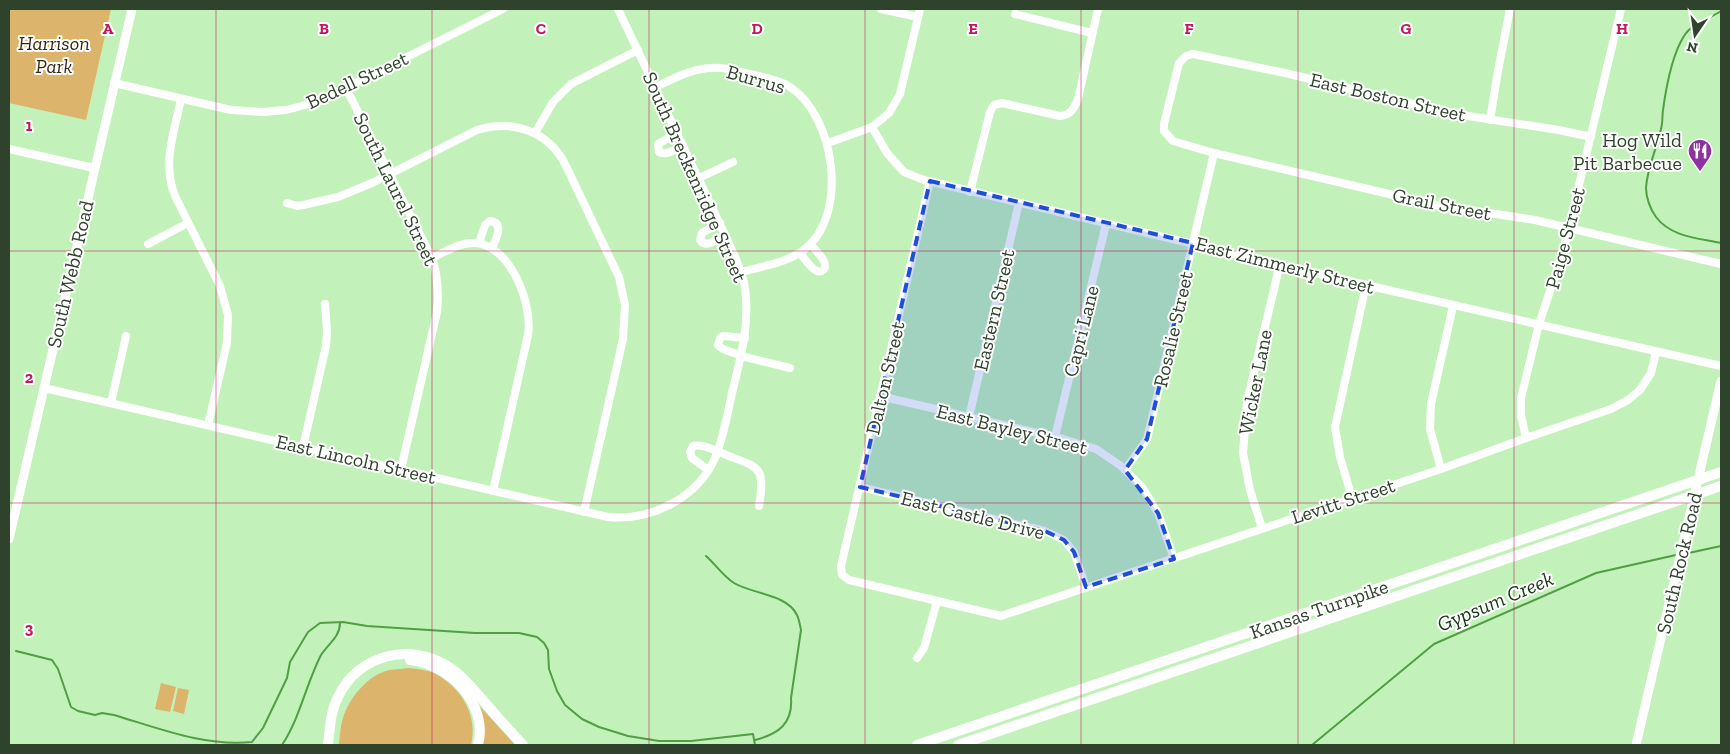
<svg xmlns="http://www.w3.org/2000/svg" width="1730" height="754" viewBox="0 0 1730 754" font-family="'Zilla Slab',serif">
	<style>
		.green { fill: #ddb46c }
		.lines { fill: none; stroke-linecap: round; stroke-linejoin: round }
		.stream { stroke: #519e45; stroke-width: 2 }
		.minor { stroke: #fff; stroke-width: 8 }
		.major { stroke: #fff; stroke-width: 9 }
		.highway { stroke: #fff; stroke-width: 10 }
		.marked { fill: #1d4ed8; fill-opacity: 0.2; stroke: #1d4ed8; stroke-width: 4; stroke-dasharray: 10 6; stroke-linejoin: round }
		.grid { fill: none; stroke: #c2185b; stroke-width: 1; stroke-opacity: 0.55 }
		.labels { text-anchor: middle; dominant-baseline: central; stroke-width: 4; stroke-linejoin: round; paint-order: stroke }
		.park-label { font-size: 20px; font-style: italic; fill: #332815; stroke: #fff }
		.street-label { font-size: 20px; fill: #2f432c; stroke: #fff }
		.poi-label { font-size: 20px; fill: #2f432c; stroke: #fff; text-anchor: end }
		.water-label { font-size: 21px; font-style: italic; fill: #153411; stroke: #fff }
		.grid-label { font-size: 16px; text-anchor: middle; font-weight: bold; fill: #c2185b; stroke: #fff; stroke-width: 4; stroke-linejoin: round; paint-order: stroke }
	</style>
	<rect width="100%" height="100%" fill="#c2f2ba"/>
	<g class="green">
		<path d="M9 9H111L86 120 9 103Z"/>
		<path d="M409 668C419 669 430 670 439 676 463 690 478 718 471 745H339C340 737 340 727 343 718 349 698 368 675 389 670 396 669 402 669 409 668Z"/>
		<path d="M161 683 176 687 170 712 155 709Z"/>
		<path d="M178 688 189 690 184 714 173 711Z"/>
		<path d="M475 701 515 745H482Z"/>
	</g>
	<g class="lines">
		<g class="stream">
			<path d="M1721 11C1709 19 1692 23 1684 36 1672 55 1666 88 1663 110 1662 116 1663 122 1661 129 1657 148 1647 168 1646 188 1646 197 1650 209 1656 217 1671 237 1698 238 1721 243"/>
			<path d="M1684 554 1721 546"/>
			<path d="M706 556C715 564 724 577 734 583 752 594 787 594 797 615 799 619 800 625 801 630L791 698C793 724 778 734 755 740"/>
			<path d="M16 651 52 660 58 669 71 707 78 711 95 715 102 713 114 715C158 728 205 747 252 742L263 728 287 678 290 662 308 632 320 623 343 622 367 626 475 633H519L537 637 544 643 548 650 549 669 557 691 565 705 582 719 599 727 628 736 659 741H691L753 734 755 745"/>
			<path d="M282 745C300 718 306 684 321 655 328 644 340 637 340 623"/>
			<path d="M1312 745 1434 644 1596 573 1676 555"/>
		</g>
		<g class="minor">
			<path d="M881 9 918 17"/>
			<path d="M1015 14 1092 33"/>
			<path d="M114 83 231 110 262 112 286 110 309 104 339 91 503 9"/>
			<path d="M656 87C676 77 697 66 721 68 732 69 743 73 754 75 766 78 780 80 790 87 835 116 849 214 805 249 788 263 762 266 742 272"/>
			<path d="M346 88 432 258C438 276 439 293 437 312L401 469"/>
			<path d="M181 99C174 133 162 163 175 196L220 286 228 315 227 343 208 425"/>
			<path d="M1490 120 1498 71 1510 9"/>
			<path d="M872 127 887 153 904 172 924 180 1366 285 1721 366"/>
			<path d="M535 133 553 102 571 84 638 50"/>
			<path d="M678 133 658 144 659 152C667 156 676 149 683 145"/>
			<path d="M1591 137 1559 130 1455 114 1285 73 1193 54 1186 56 1179 63 1164 124V131L1173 141 1214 153 1436 205 1535 220 1721 264"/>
			<path d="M828 143 872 127 889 113 900 94 920 9"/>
			<path d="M9 149 94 168"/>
			<path d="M699 178 733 162"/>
			<path d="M930 181 841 566 842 575 849 580 1001 616 1441 469 1526 438 1611 409 1628 400 1640 390 1651 373 1656 352"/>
			<path d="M970 192 990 112 994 105 1002 103 1060 116C1071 115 1074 108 1078 99L1098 9"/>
			<path d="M287 203 297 206 303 205 338 197 372 183 477 130C512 119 548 131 565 164L619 277 625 305 623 339 584 512"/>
			<path d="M720 223 702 233 700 240C706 249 717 239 725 235"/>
			<path d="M479 243 485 225 490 221C505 223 496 239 492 248"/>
			<path d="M148 244 188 223"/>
			<path d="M800 253C804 258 811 269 817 271 820 272 823 271 824 269 829 262 815 250 811 245"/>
			<path d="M432 258C445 252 460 242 475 243 511 245 533 305 528 335L493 491"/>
			<path d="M745 338 723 336 720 338 718 345C723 352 734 351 741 356L790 368"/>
			<path d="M44 388 608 517C652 521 698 498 716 456 724 435 728 411 733 389 741 356 750 323 745 288 742 270 733 252 725 235L618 9"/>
			<path d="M880 396 1063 439 1096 449 1121 466 1142 487 1158 513 1174 559"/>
			<path d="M111 403 126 336"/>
			<path d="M969 417 1019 203"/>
			<path d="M1055 437 1106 224"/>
			<path d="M1526 438 1521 415V398L1539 324 1563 252 1621 9"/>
			<path d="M303 447 326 346 327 331 325 304"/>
			<path d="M1441 469 1430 429 1431 404 1453 306"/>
			<path d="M708 470 692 458 690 452 693 446C703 444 714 450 724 454 758 468 766 464 759 506"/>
			<path d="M1125 470 1147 439 1214 153"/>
			<path d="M860 487 1045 531 1064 540 1074 552 1086 587"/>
			<path d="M1352 498 1340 457 1335 427 1366 285"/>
			<path d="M1262 528 1250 490 1243 453 1247 402 1280 264"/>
			<path d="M917 658 924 648 937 601"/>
		</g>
		<g class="major">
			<path d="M9 539 132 9"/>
			<path d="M1636 745 1721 381"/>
		</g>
		<g class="highway">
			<path d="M410 660C449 664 489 704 478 745"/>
			<path d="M328 745C330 729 330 712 338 697 358 654 411 642 449 667 462 675 472 688 482 699 495 715 509 730 523 745"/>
			<path d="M917 745 1721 472"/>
			<path d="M958 745 1721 486"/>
		</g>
	</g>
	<path class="marked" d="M930 181 1193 243 1147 439 1125 470 1158 513 1174 559 1086 587 1074 552 1064 540 1045 531 860 487Z"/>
	<path class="grid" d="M216 9V745M432 9V745M649 9V745M865 9V745M1081 9V745M1298 9V745M1514 9V745M9 251H1721M9 503H1721"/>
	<defs>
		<symbol id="restaurant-pin" viewBox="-11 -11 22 30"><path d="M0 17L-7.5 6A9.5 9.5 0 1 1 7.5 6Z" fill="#8d329e" stroke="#fff"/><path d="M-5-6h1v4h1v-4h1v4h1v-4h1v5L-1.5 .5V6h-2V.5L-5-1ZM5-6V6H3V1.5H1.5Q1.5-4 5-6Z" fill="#fff"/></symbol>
	</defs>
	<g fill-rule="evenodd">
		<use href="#restaurant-pin" x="1686" y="137" width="28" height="38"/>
	</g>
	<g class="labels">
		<g class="park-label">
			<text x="54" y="43">Harrison<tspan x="54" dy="23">Park</tspan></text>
		</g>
		<g class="street-label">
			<text transform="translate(756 79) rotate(16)">Burrus</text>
			<text transform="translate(357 80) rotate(-25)">Bedell Street</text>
			<text transform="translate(1388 97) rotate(13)">East Boston Street</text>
			<text transform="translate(695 177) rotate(66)">South Breckenridge Street</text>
			<text transform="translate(396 189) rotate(64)">South Laurel Street</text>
			<text transform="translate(1442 204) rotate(11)">Grail Street</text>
			<text transform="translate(1565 238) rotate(-75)">Paige Street</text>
			<text transform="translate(1285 265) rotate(14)">East Zimmerly Street</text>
			<text transform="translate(70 274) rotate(-77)">South Webb Road</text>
			<text transform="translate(994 310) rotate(-77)">Eastern Street</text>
			<text transform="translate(1173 329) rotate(-77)">Rosalie Street</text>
			<text transform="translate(1081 331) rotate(-76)">Capri Lane</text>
			<text transform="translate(885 378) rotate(-77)">Dalton Street</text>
			<text transform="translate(1255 382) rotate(-79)">Wicker Lane</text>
			<text transform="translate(1012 429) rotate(14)">East Bayley Street</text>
			<text transform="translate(356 459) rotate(13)">East Lincoln Street</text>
			<text transform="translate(1343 501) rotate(-18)">Levitt Street</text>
			<text transform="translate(973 515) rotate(14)">East Castle Drive</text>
			<text transform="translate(1679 563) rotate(-77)">South Rock Road</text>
			<text transform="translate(1319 609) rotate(-19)">Kansas Turnpike</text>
		</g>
		<g class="poi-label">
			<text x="1682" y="140">Hog Wild<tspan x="1682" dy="23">Pit Barbecue</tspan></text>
		</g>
		<g class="water-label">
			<text transform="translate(1495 601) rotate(-23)">Gypsum Creek</text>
		</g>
	</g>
	<g class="grid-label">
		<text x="108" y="34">A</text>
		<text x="324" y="34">B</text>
		<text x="541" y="34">C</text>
		<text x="757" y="34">D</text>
		<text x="973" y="34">E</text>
		<text x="1189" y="34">F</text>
		<text x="1406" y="34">G</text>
		<text x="1622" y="34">H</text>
		<text x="29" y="131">1</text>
		<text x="29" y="383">2</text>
		<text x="29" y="634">3</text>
	</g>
	<rect width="1730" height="754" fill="none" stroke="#2f432c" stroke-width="20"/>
	<g transform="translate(1695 35) rotate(193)" stroke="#ffffff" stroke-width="4" paint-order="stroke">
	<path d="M0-4L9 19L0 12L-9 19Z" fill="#2f432c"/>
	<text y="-8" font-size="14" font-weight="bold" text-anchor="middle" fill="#2f432c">N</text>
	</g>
</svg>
